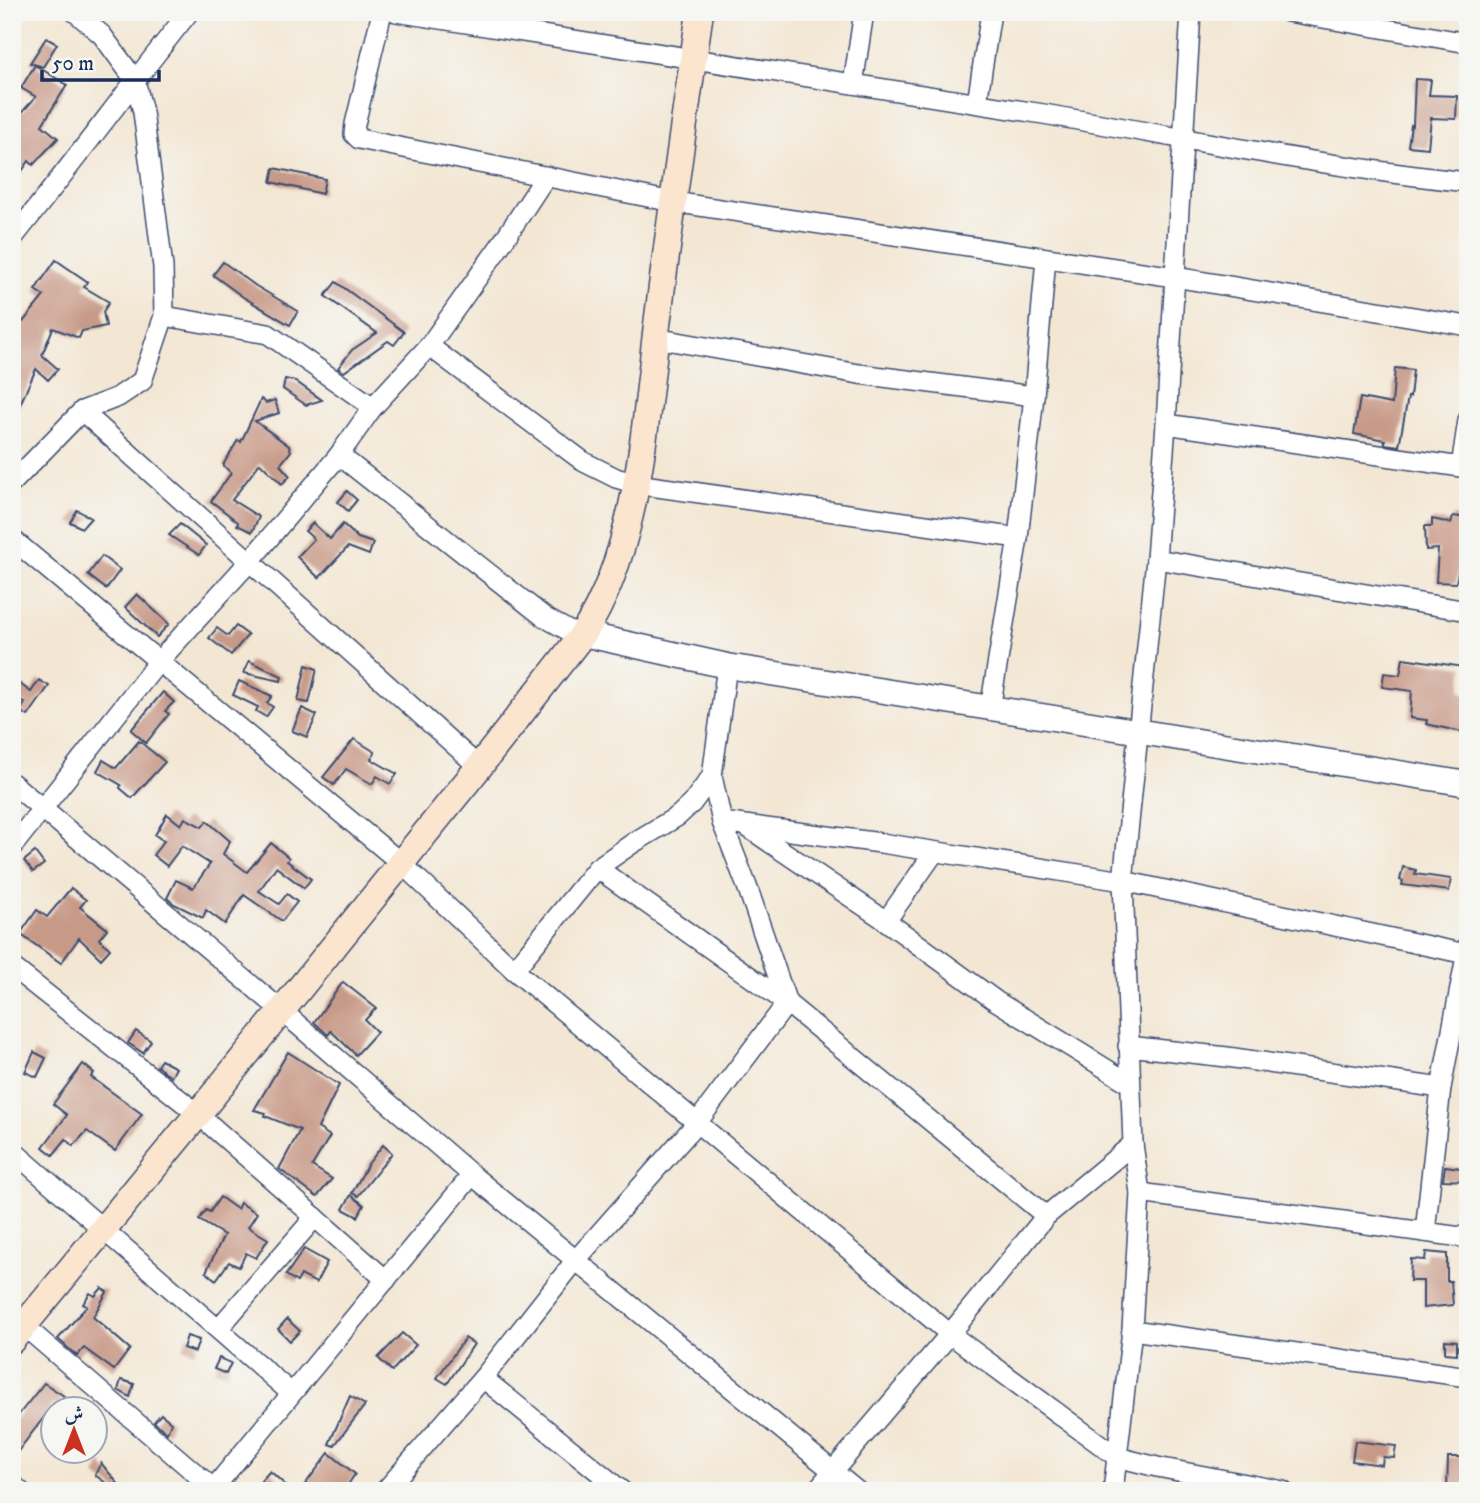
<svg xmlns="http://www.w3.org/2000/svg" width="1480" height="1503" viewBox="0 0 1480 1503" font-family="'IM FELL DW Pica',Amiri,serif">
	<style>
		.building { fill: #c79987 }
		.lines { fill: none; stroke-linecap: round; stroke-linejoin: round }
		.minor-casing { stroke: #3b4b70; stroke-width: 22 }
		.tertiary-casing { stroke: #3b4b70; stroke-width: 27 }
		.secondary-casing { stroke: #3b4b70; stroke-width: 29 }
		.minor { stroke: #fff; stroke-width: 19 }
		.tertiary { stroke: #fff; stroke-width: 24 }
		.secondary { stroke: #fbe5cf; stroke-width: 26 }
	</style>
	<rect width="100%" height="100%" fill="#f6f6f2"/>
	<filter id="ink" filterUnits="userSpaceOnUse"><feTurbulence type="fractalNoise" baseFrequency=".0143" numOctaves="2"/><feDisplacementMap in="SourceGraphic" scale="14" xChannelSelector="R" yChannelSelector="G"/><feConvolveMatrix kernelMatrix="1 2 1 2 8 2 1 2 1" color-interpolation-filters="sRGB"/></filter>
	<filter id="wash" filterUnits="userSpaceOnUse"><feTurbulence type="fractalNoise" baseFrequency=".00686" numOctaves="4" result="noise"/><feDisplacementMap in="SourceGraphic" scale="28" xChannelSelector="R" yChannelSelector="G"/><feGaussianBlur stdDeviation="1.57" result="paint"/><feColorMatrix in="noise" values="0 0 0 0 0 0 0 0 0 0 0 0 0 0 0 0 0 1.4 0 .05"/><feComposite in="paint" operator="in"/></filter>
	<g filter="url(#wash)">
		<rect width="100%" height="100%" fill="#f3e7d4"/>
		<g id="blocks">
			<g class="building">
				<path d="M46 38 57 44 43 67 30 63Z"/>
				<path d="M35 65 67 85 42 125 58 138 33 165 29 161 12 185V163L20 152 12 146V123L36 97 21 88Z"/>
				<path d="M1415 79 1431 80 1429 95 1457 96 1456 119 1431 118 1428 148 1408 146 1411 125 1413 126Z"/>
				<path d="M274 168 325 179 322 194 271 182Z"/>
				<path d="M56 260 88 282 84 287 109 302 103 312 106 326 82 331 79 338 53 328 42 355 58 369 48 380 36 369 12 422V316L23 322 44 296 35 290Z"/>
				<path d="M223 262 256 286 298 311 290 325 243 297 213 275Z"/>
				<path d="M336 282 404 332 394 345 388 341 344 372 338 368 352 350 377 333 325 296Z"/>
				<path d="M1395 368 1413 370 1410 397H1408L1399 446 1385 444V440L1354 434 1360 398 1392 404Z"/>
				<path d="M285 379 295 381 322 400 306 405 283 389Z"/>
				<path d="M261 399 266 403 275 400 279 413 255 421 289 446 291 451 280 465 290 476 282 484 260 463 232 500 259 517 252 532 237 525 238 522 211 501 231 473 223 465 238 440 241 442Z"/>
				<path d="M347 491 357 500 348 511 338 502Z"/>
				<path d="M77 510 91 518 82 528 70 522Z"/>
				<path d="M1453 516 1468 518V560H1461L1456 583 1436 582 1438 549 1426 550 1425 526H1432V519L1451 523Z"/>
				<path d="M313 523 330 539 343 524 358 538 373 543 369 555 348 547 319 578 297 557 314 539 305 531Z"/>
				<path d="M180 524 206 545 199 555 169 535Z"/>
				<path d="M102 556 120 570 106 589 88 575Z"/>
				<path d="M137 594 169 624 157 637 125 607Z"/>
				<path d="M236 626 248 635 231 655 209 638 217 628 228 636Z"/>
				<path d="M1403 658 1464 667 1461 692 1468 694V698L1462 732 1426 724 1427 720 1410 718 1412 691 1382 687 1384 673 1400 675Z"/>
				<path d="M249 661 282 676 281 681 244 673Z"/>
				<path d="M306 665 317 669 309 703 298 701Z"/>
				<path d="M12 678 31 692 39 680 49 686 28 716 20 711 25 703 12 694Z"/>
				<path d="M239 681 272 696 267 703 273 707 266 717 256 711 258 707 233 695Z"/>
				<path d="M163 692 174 702 165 711 169 714 146 743 131 730Z"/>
				<path d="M302 708 317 715 307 737 292 731Z"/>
				<path d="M354 739 375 752 371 759 397 774 390 784 377 776 372 784 346 769 334 785 323 777Z"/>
				<path d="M139 741 165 762 132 798 120 788 121 785 97 771 103 760 116 768Z"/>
				<path d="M167 814 181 825 185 818 202 827 207 821 230 841 223 854 247 872 271 843 289 858 287 861 311 879 304 888 276 867 259 891 279 904 287 894 297 902 282 921 244 895 225 924 206 910 203 918 174 904 167 898 176 880 193 888 210 864 182 846 167 866 153 855 164 841 155 835Z"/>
				<path d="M35 852 44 864 33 872 24 861Z"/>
				<path d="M1403 867 1416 870 1415 874 1451 879 1449 891 1402 885 1403 881 1400 880Z"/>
				<path d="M71 888 86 900 80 907 107 929 99 939 110 949 101 959 79 938 61 963 20 934 37 910 47 917Z"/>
				<path d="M343 982 376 1008 365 1020 377 1032 356 1055 331 1031 328 1035 314 1022Z"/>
				<path d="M136 1031 151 1041 143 1053 128 1043Z"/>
				<path d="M34 1052 46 1058 37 1077 25 1072Z"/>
				<path d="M288 1052 339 1085 318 1128 330 1136 312 1166 332 1179 317 1197 279 1169 300 1130 265 1116 266 1113 254 1110Z"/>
				<path d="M161 1060 176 1068 171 1077 157 1066Z"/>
				<path d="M83 1064 94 1073 91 1077 142 1114 115 1151 87 1131 73 1146 66 1139 53 1155 43 1147 67 1115 53 1104Z"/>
				<path d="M383 1145 392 1153 358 1196 352 1193 368 1164Z"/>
				<path d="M1445 1166 1468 1169V1181L1443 1180Z"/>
				<path d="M351 1195 364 1205 358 1217 343 1209Z"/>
				<path d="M220 1197 237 1209 240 1203 257 1213 248 1227 268 1239 256 1258 246 1253 239 1267 229 1262 216 1280 206 1272 224 1235 199 1220 206 1210 210 1212Z"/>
				<path d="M304 1249 327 1262 316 1283 301 1275 297 1282 286 1275Z"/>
				<path d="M1426 1252 1447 1254V1281H1451L1453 1305 1423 1308V1281H1410L1411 1259 1425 1260Z"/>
				<path d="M102 1288 107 1292 93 1317 130 1349 114 1370 84 1348 77 1356 58 1339 87 1306 83 1304 90 1293 95 1296Z"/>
				<path d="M287 1319 300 1331 290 1341 278 1329Z"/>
				<path d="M402 1333 416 1345 392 1371 378 1358Z"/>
				<path d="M187 1336 199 1340 195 1352 183 1348Z"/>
				<path d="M465 1338 474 1344 447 1384 437 1378Z"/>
				<path d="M1445 1340 1457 1341V1354L1445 1353Z"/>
				<path d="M219 1358 231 1363 226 1374 214 1369Z"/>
				<path d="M121 1380 134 1384 130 1397 118 1390Z"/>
				<path d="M44 1383 64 1396 57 1406 54 1404 12 1459V1423Z"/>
				<path d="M350 1396 365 1405 334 1446 329 1444Z"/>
				<path d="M161 1414 171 1422 167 1433 154 1422Z"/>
				<path d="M1355 1441 1396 1446 1394 1458 1383 1457 1382 1465 1352 1461Z"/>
				<path d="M329 1453 355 1474 344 1491H300Z"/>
				<path d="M1448 1457H1468L1466 1491H1447Z"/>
				<path d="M101 1463 124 1491H117L95 1475Z"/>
				<path d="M270 1471 292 1491H272L261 1481Z"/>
			</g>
		</g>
	</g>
	<g filter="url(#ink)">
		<use href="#blocks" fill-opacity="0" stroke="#3b4b70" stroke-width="2"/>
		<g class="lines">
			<defs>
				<g id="minor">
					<path d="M382 12 355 124 354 134 359 139 673 202 1175 277 1468 326"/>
					<path d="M396 12C610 47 824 78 1037 113 1181 137 1323 167 1468 182"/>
					<path d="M1288 12 1468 43"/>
					<path d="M853 84 864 12"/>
					<path d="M977 103 991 12"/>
					<path d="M12 239C72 165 129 87 189 12"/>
					<path d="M164 316 268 334 373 407"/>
					<path d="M655 338 859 374 1034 396"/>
					<path d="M429 346 584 462 616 478 636 484 1018 538"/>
					<path d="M82 411 479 767"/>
					<path d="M1166 424 1468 468"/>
					<path d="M339 455 544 617 569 631 583 634"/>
					<path d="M1461 467 1468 420"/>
					<path d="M12 483 82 411 118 397 142 381 164 316 163 267 143 112 135 80 102 35 75 12"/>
					<path d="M12 539 401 863 514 970 950 1334 1117 1457 1157 1467 1283 1491"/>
					<path d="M1156 559 1468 611"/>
					<path d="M990 709 1018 538 1034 396 1046 258"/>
					<path d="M12 783 282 1011 472 1175 857 1491"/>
					<path d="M722 822 881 843 1123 881 1466 954"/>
					<path d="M747 827 886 921 996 1001 1129 1083"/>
					<path d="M12 847 159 661 250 561 339 455 373 407 429 346 500 246 546 176"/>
					<path d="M597 868 787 1003 1046 1216"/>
					<path d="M886 921 934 853"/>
					<path d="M12 967 198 1114 386 1280"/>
					<path d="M514 970 597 868 633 843 678 816 692 803 712 776"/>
					<path d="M1128 1046 1227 1057 1441 1088"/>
					<path d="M12 1150 291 1393"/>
					<path d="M1140 1193 1468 1238"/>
					<path d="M1425 1232 1441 1088 1468 946"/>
					<path d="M24 1326 216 1491"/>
					<path d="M218 1329 315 1217"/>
					<path d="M1132 1330 1468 1377"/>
					<path d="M483 1378 622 1491"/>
					<path d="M12 1484 20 1491"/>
					<path d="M213 1489 472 1175"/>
					<path d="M385 1491 483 1378 575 1261 696 1124 787 1003 748 889 722 822 712 776 727 666"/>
					<path d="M816 1491 950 1334 1046 1216 1133 1144"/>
					<path d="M1113 1491 1132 1330 1140 1193 1133 1144 1123 881 1156 559 1166 424 1191 12"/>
				</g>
				<path id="tertiary" d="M583 634 727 666 1468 784"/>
				<path id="secondary" d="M12 1340 198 1114 479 767 583 634C640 546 645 418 658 317 671 215 685 114 700 12"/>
			</defs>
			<use href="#minor" class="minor-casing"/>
			<use href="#tertiary" class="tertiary-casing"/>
			<use href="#secondary" class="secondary-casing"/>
			<use href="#minor" class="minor"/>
			<use href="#tertiary" class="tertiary"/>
			<use href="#secondary" class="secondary"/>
		</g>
	</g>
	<rect width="1480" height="1503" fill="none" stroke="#f6f6f2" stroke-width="42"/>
	<g transform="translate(74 1430)"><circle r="33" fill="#f6f6f2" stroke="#9ea6b7" stroke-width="2"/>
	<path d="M0-5L12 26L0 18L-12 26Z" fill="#c8321e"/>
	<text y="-10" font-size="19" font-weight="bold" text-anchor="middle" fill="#1b2f5e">ش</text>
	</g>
	<path d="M42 70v10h117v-10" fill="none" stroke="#1b2f5e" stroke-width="3.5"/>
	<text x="52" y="70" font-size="21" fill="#1b2f5e" stroke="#f6f6f2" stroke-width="5" paint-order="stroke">50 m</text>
</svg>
